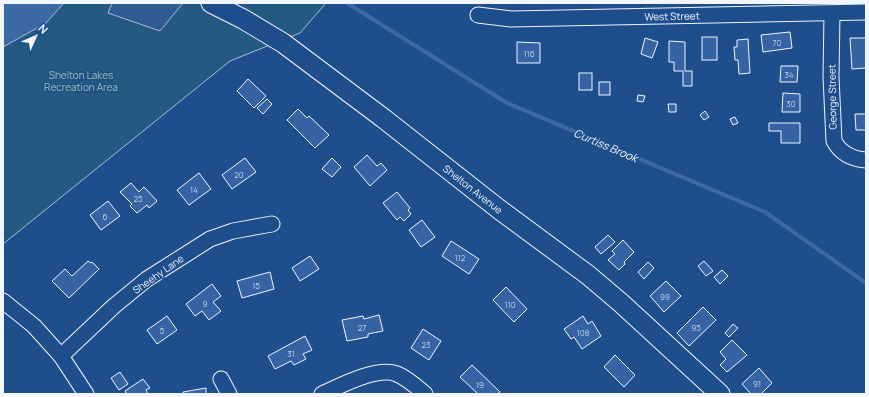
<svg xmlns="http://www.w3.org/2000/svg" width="869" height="397" viewBox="0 0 869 397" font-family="Manrope,sans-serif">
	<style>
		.green { fill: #245a82; stroke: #a8bbd7 }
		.parking { fill: #305b95; stroke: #a8bbd7 }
		.water { fill: #3b69a3; stroke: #a8bbd7 }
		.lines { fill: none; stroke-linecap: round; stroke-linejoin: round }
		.stream { stroke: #3b69a3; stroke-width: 4 }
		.building { fill: #3563a3; stroke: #f2f6ff }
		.minor-casing { stroke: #f2f6ff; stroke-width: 17 }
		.major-casing { stroke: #f2f6ff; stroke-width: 21 }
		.minor { stroke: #1f4e8c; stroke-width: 15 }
		.major { stroke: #1f4e8c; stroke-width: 19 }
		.labels { text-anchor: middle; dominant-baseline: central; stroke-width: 3; stroke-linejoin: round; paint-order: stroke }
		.number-label { font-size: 8px; fill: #c3d1e8 }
		.street-label { font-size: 10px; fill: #f2f6ff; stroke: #1f4e8c }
		.park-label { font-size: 10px; fill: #97c8a6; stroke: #1f4e8c }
		.water-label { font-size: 11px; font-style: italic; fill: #f2f6ff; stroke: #1f4e8c }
	</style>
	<rect width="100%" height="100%" fill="#1f4e8c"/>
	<path class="green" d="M3 3H326L300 33 230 61 3 244Z"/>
	<path class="parking" d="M112 3H183L160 31 108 13Z"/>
	<path class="water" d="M3 3H64L46 23 3 47Z"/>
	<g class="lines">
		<path class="stream" d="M347 3 507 103 765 212 866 283"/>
	</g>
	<g class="building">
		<path d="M790 32 792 48 763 52 761 35Z"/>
		<rect x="702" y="37" width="15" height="23"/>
		<path d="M645 38 658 42 652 58 641 54Z"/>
		<path d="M850 38H866V68L852 69Z"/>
		<path d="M748 39 750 73 739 74 738 60H735L734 47H737V40Z"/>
		<path d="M669 41 685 42V71H692V86H683V71H674V62H669Z"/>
		<path d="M517 42 540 43V63H517Z"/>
		<path d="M781 66H798L797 82H780Z"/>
		<rect x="579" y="73" width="13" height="17"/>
		<path d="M248 79 266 96 254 108 237 91Z"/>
		<rect x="599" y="82" width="11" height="13"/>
		<path d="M783 93 800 94V112H782Z"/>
		<path d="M638 95 645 96 643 102 637 101Z"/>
		<path d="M267 99 272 104 263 114 257 108Z"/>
		<path d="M668 104H676V112H669Z"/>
		<path d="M298 109 307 118 309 116 329 135 315 148 287 120Z"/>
		<path d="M705 111 709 117 704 120 700 115Z"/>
		<path d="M855 114H866V130H856Z"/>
		<path d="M735 117 738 123 733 125 730 119Z"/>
		<path d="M769 123H800V143H781V131H769Z"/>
		<path d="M367 155 377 166 381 163 387 170 370 186 354 167Z"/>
		<path d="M245 158 256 172 232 189 222 175Z"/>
		<path d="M332 158 341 167 332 177 322 169Z"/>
		<path d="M199 173 211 189 189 205 177 190Z"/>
		<path d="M131 183 139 192 144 187 157 201 149 208 147 205 137 213 130 206 132 204 120 192Z"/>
		<path d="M397 192 410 208 408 210 411 214 404 221 400 217 397 220 383 203Z"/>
		<path d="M108 201 120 216 101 230 90 215Z"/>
		<path d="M422 220 435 237 421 247 409 230Z"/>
		<path d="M608 235 615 242 601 254 595 247Z"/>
		<path d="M623 240 634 252 624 262 625 264 619 270 608 260 615 254 612 251Z"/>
		<path d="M451 241 479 259 469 274 442 256Z"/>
		<path d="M310 256 319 269 300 281 292 268Z"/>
		<path d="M88 261 91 263 92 262 99 269 69 298 52 281 65 269 72 276Z"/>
		<path d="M704 261 713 271 706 276 698 266Z"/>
		<path d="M648 262 654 268 644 279 638 272Z"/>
		<path d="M722 270 728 276 720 284 714 277Z"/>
		<path d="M270 272 274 289 242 298 237 281Z"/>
		<path d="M666 281 681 296 664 312 650 296Z"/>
		<path d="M212 284 221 296 213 302 221 311 209 320 202 311 195 316 186 304Z"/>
		<path d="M506 287 527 309 514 322 493 300Z"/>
		<path d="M703 307 716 320 689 346 677 333Z"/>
		<path d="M379 315 383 331 368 334V337L347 341 342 320 363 316 364 319Z"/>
		<path d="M167 316 177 330 157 344 147 330Z"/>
		<path d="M583 316 588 324 592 321 601 336 582 349 574 337 571 339 564 329Z"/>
		<path d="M733 324 738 328 729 337 725 333Z"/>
		<path d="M423 329 441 341 429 360 411 348Z"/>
		<path d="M305 336 312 350 303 354 306 359 294 365 291 361 275 369 268 356Z"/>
		<path d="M732 340 747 355 727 372 720 365 726 359 720 352Z"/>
		<path d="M615 355 635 375 624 387 604 367Z"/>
		<path d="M472 365 500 392 497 394H478L460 377Z"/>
		<path d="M759 368 772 383 761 394H751L742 384Z"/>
		<path d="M120 372 128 384 119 390 111 378Z"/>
		<path d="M143 379 150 388 146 390 148 394H127L125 391Z"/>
		<path d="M206 388V394H184L183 392Z"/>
	</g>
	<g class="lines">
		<defs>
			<g id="minor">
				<path d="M832 14 831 77 834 141C841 154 852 159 866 160"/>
				<path d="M478 15 511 19 866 12"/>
				<path d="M3 301 34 326 61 356 86 394"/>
				<path d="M61 356 114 306 147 279 210 239 233 231 272 224"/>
				<path d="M221 379 229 394"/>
				<path d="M322 394C340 386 377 366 397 374 407 378 417 387 425 394"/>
			</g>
			<path id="major" d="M211 3 243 19 283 43 383 118 500 210 588 275 621 303 720 394"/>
		</defs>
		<use href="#minor" class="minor-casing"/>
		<use href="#major" class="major-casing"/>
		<use href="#minor" class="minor"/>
		<use href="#major" class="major"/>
	</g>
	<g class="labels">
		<g class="number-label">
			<text x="777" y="42">70</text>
			<text x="529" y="53">116</text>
			<text x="789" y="74">34</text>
			<text x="791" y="103">30</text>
			<text x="239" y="174">20</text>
			<text x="194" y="189">14</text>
			<text x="138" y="198">25</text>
			<text x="105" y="216">6</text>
			<text x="460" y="257">112</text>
			<text x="256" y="285">15</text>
			<text x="665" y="296">99</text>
			<text x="205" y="303">9</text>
			<text x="510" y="304">110</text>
			<text x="362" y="327">27</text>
			<text x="696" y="327">95</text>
			<text x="162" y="330">5</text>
			<text x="583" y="332">108</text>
			<text x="426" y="344">23</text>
			<text x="291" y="353">31</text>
			<text x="757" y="383">91</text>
			<text x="480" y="384">19</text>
		</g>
		<g class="street-label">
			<text transform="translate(672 16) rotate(-1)">West Street</text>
			<text transform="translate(832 97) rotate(-91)">George Street</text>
			<text transform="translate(473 189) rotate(38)">Shelton Avenue</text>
			<text transform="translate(158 274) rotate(-35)">Sheehy Lane</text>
		</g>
		<g class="park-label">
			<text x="81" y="75">Shelton Lakes<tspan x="81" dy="12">Recreation Area</tspan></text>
		</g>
		<g class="water-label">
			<text transform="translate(606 145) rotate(23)">Curtiss Brook</text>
		</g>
	</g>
	<rect width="869" height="397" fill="none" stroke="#f2f6ff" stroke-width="8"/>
	<g transform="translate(36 36) rotate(45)" stroke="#1f4e8c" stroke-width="3" paint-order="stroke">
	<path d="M0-3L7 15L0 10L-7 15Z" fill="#f2f6ff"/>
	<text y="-6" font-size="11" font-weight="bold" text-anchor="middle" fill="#f2f6ff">N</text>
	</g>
</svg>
